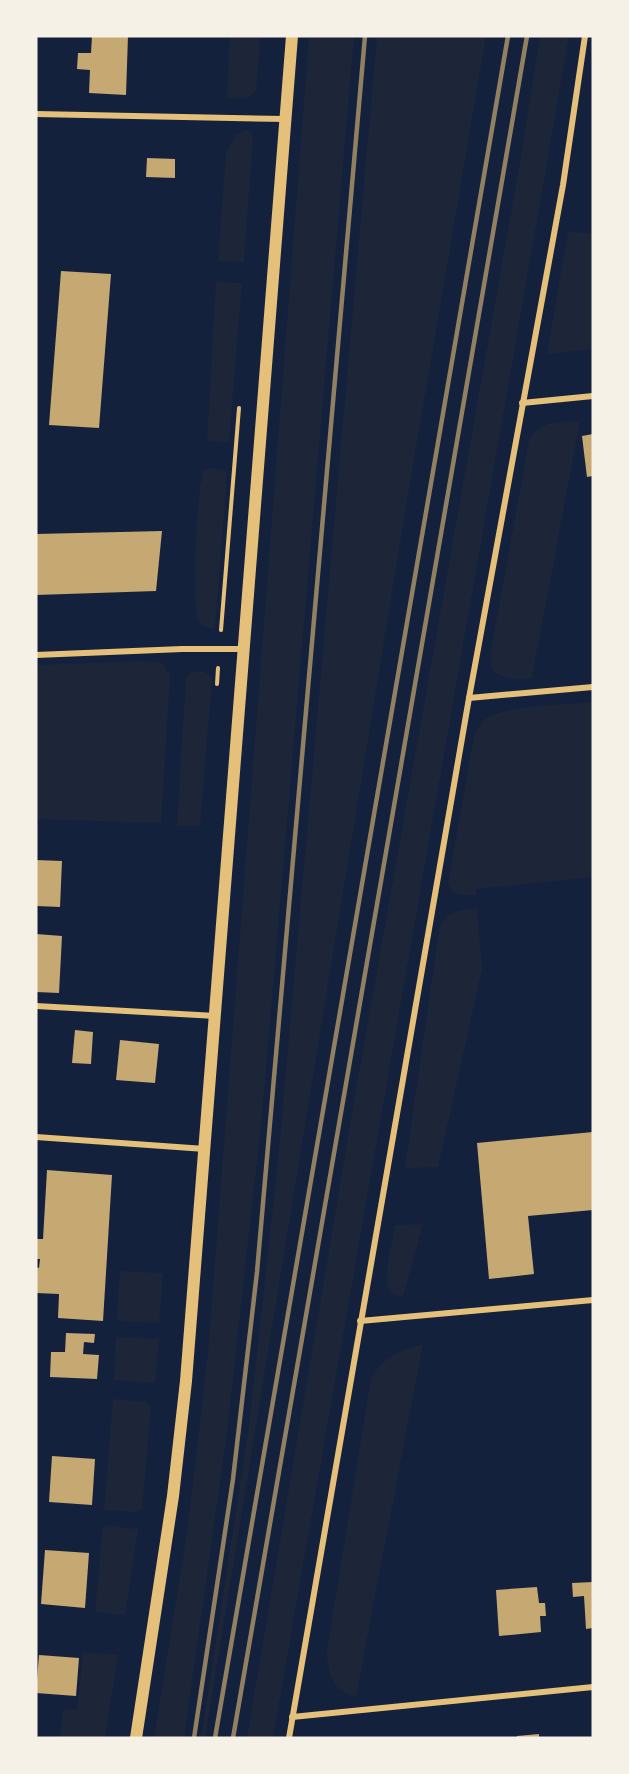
<svg xmlns="http://www.w3.org/2000/svg" width="629" height="1774" viewBox="0 0 629 1774" font-family="'Varela Round',sans-serif">
	<style>
		.green { fill: #1d2539 }
		.building { fill: #c6a872 }
		.lines { fill: none; stroke-linecap: round; stroke-linejoin: round }
		.path { stroke: #e5c07b; stroke-width: 4 }
		.minor { stroke: #e5c07b; stroke-width: 6 }
		.secondary { stroke: #e5c07b; stroke-width: 12 }
		.rail { stroke: #918062; stroke-width: 4.5 }
	</style>
	<rect width="100%" height="100%" fill="#14213d"/>
	<g class="green">
		<path d="M230 36H260L256 91 245 99 227 98Z"/>
		<path d="M309 36H354L262 1116 227 1433 184 1738H154L188 1526 208 1352Z"/>
		<path d="M377 36H486L405 513 205 1738H201L248 1434 278 1161Z"/>
		<path d="M540 36H569L273 1738H247L353 1107 520 162Z"/>
		<path d="M246 130 250 131 253 136 244 262 218 261 226 153 236 135Z"/>
		<path d="M568 232 593 233V340L591 349 547 354Z"/>
		<path d="M216 282 242 283 229 442 207 441Z"/>
		<path d="M580 421 532 678C516 680 505 680 492 670L490 656 529 440C540 420 560 422 580 421Z"/>
		<path d="M209 468 224 470 227 476 215 627 213 628C207 628 204 627 200 623 189 607 198 510 200 486L203 472Z"/>
		<path d="M143 661 162 663 170 675 161 823 36 819V665Z"/>
		<path d="M203 671 210 675 212 679 200 826H177L186 678 192 672Z"/>
		<path d="M593 702V877L476 889V895C464 895 451 897 448 882L474 737C478 729 480 723 487 718 508 705 567 705 593 702Z"/>
		<path d="M477 908 482 969 438 1167 405 1168 439 930C445 912 460 909 477 908Z"/>
		<path d="M423 1224 403 1297C397 1296 390 1293 388 1287 383 1275 393 1239 395 1225Z"/>
		<path d="M120 1271 163 1273 159 1323 117 1321Z"/>
		<path d="M116 1337 159 1339 155 1383 114 1380Z"/>
		<path d="M423 1344 356 1696C332 1694 327 1670 327 1650L371 1378C383 1357 401 1350 423 1344Z"/>
		<path d="M113 1399 145 1402 151 1406 142 1509 136 1512 104 1510Z"/>
		<path d="M103 1525 138 1529 125 1615 95 1612Z"/>
		<path d="M83 1652 118 1655 105 1738H60L63 1709 77 1710Z"/>
	</g>
	<g class="building">
		<path d="M92 36H128L126 95 89 93 90 70 77 69 78 53H91Z"/>
		<path d="M147 158 175 159V178L146 177Z"/>
		<path d="M61 271 111 274 99 428 49 425Z"/>
		<path d="M593 434V476L587 477 582 436Z"/>
		<path d="M162 531 156 591 36 595V534Z"/>
		<path d="M36 860 62 861 60 907 36 906Z"/>
		<path d="M36 934 62 936 59 993 36 992Z"/>
		<path d="M75 1030 93 1032 91 1064 72 1063Z"/>
		<path d="M120 1040 159 1044 155 1083 116 1080Z"/>
		<path d="M593 1132V1210L528 1216 534 1274 489 1279 477 1143Z"/>
		<path d="M47 1170 112 1175 103 1321 58 1318 59 1294 36 1293V1267L39 1268 40 1259H36V1239H43Z"/>
		<path d="M66 1333 95 1334 94 1343 84 1342 83 1354 99 1355 97 1379 50 1377 51 1352H65Z"/>
		<path d="M52 1456 95 1459 92 1505 49 1502Z"/>
		<path d="M45 1550 89 1553 85 1608 41 1604Z"/>
		<path d="M593 1582V1628L586 1629 584 1596 573 1597 572 1583Z"/>
		<path d="M537 1587 539 1603H545L546 1616H540L541 1632 499 1636 496 1590Z"/>
		<path d="M39 1655 79 1658 76 1696 36 1693Z"/>
		<path d="M539 1734V1738H517V1736Z"/>
	</g>
	<g class="lines">
		<g class="path">
			<path d="M221 630 239 408"/>
			<path d="M217 684 218 668"/>
		</g>
		<g class="minor">
			<path d="M36 114 285 119"/>
			<path d="M522 403 593 396"/>
			<path d="M36 655 182 649H244"/>
			<path d="M469 698 593 687"/>
			<path d="M36 1006 216 1016"/>
			<path d="M36 1137 205 1149"/>
			<path d="M360 1321 593 1300"/>
			<path d="M292 1717 593 1687"/>
			<path d="M289 1738 469 698 563 185 585 36"/>
		</g>
		<path class="secondary" d="M136 1738 173 1496 186 1381 292 36"/>
		<g class="rail">
			<path d="M194 1738 233 1479 257 1272 365 36"/>
			<path d="M215 1738 508 36"/>
			<path d="M233 1738 527 36"/>
		</g>
	</g>
	<rect width="629" height="1774" fill="none" stroke="#f6f1e7" stroke-width="75"/>
</svg>
